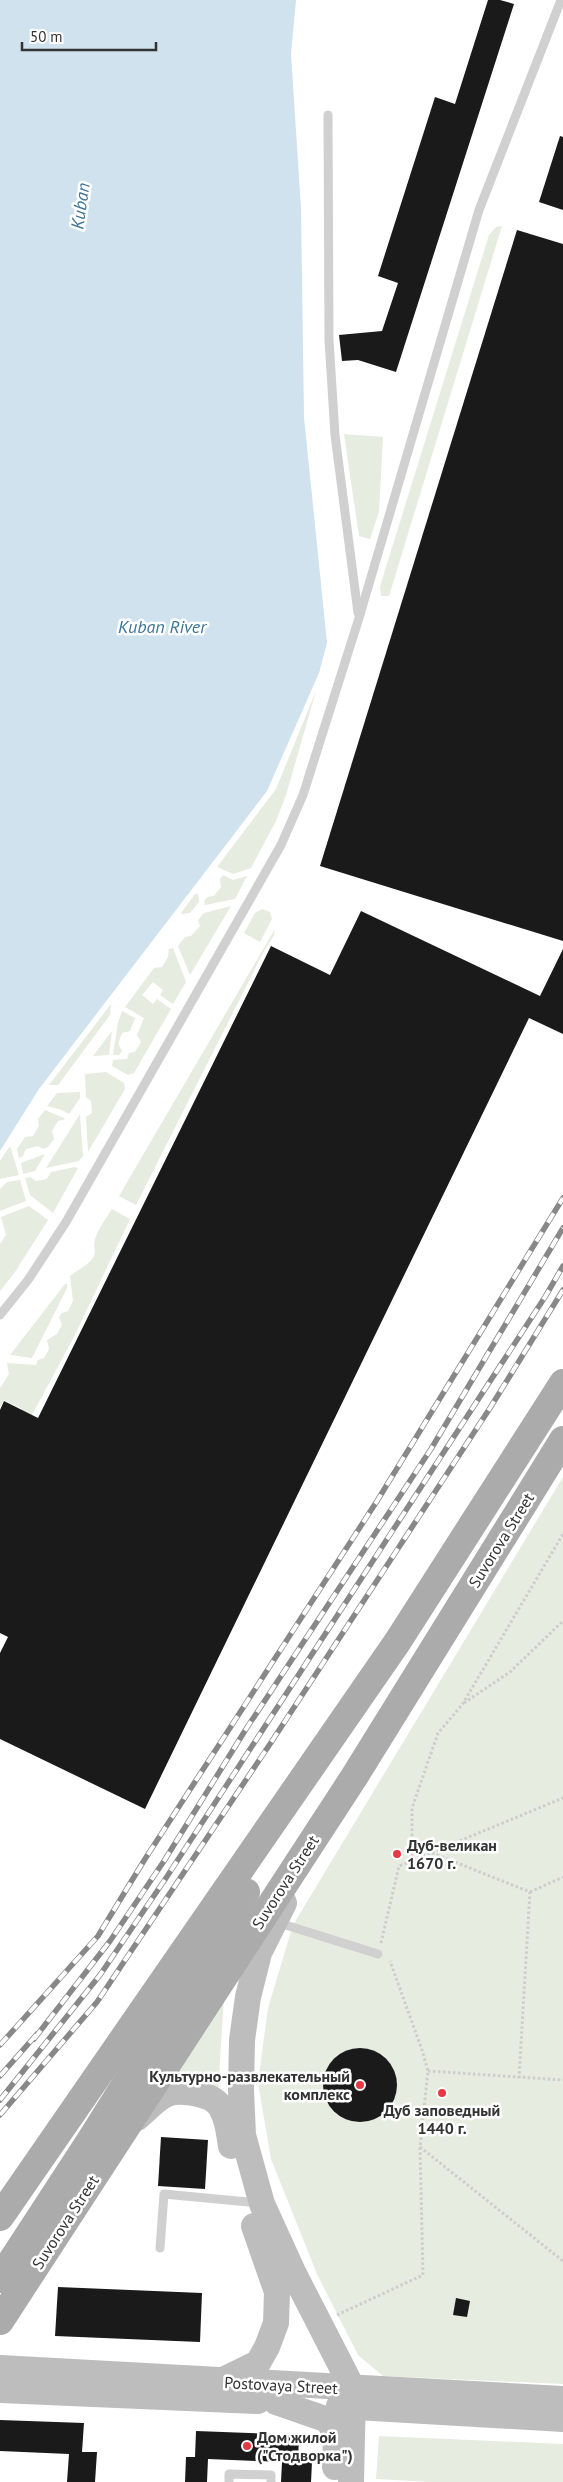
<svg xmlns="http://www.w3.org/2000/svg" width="563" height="2482" viewBox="0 0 563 2482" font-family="'PT Sans',sans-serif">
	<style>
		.green { fill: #e6ecdf }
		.water { fill: #cfe2ee }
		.building { fill: #1a1a1a }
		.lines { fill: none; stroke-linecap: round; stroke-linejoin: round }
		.path { stroke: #cdcdcd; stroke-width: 3; stroke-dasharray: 2.5 2.5; stroke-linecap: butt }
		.lane { stroke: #d0d0d0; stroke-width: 9 }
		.secondary { stroke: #bdbdbd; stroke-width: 26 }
		.primary { stroke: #ababab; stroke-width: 28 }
		.rail-casing { stroke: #888; stroke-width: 5.5 }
		.rail { stroke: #fff; stroke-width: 4; stroke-dasharray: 11; stroke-linecap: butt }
		.poi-dot { fill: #e63946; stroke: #fff; stroke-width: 2 }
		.labels { text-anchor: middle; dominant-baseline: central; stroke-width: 5; stroke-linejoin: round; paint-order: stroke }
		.street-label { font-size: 16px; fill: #333; stroke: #fff }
		.poi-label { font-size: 16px; font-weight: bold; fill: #333; stroke: #fff; text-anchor: start }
		.water-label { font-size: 18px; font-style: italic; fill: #3f7597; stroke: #fff }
	</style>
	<rect width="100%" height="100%" fill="#fff"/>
	<g class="green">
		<path d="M502 226 389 596H381L380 587 382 580 489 235 496 227Z"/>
		<path d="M344 434 383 437 379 512 370 539 359 536Z"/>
		<path d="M316 691 286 795 276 821 251 868 233 874 217 867 276 789Z"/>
		<path d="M223 875 233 880 247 876 235 899 205 905 204 901 207 897 214 896 221 887 220 879Z"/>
		<path d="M195 894H198L199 902 190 913 182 914 181 913Z"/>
		<path d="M231 906 190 975 178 946 185 937 191 936 200 926 198 920 204 913Z"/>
		<path d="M262 909 270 912 272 919 260 942 244 933 255 913Z"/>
		<path d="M275 929 274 935 262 955 136 1205 119 1196Z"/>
		<path d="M173 948 186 982 173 1004 160 995 163 990 153 982 142 995 153 1004 157 999 171 1009 134 1073 128 1075 112 1066 113 1060 127 1059 129 1053 135 1052 141 1042 137 1035 144 1018 125 1007 154 968 162 967 168 957 169 949Z"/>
		<path d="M111 1004 110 1015 58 1085H49Z"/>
		<path d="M122 1011 135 1018 130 1031 122 1033 118 1044 122 1051 119 1055H113L118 1023Z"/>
		<path d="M112 1031 109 1055 93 1056Z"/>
		<path d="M106 1072 124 1083 125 1089 88 1152 86 1117 92 1113 91 1101 86 1097 85 1074Z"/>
		<path d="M80 1092V1098L69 1114 62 1110 47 1106 57 1093Z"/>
		<path d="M45 1110 66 1119 58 1121 52 1131 54 1139 48 1147 43 1149 38 1146 26 1149 23 1156 19 1158 17 1149 25 1137 33 1136 39 1126 38 1119Z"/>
		<path d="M80 1114 83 1156 79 1161 46 1168Z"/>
		<path d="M10 1146 19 1175 0 1179V1161Z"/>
		<path d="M45 1154 35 1171 23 1174 21 1163Z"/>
		<path d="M75 1167 78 1168 53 1213 30 1195 25 1178 30 1177 36 1181 47 1179 51 1172Z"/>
		<path d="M20 1180 26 1201 0 1211V1189L7 1182Z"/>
		<path d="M29 1206 48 1220 15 1272 0 1291V1244L6 1235 1 1217Z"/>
		<path d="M112 1209 130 1219 74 1337 7 1461 12 1426 22 1409 4 1400 0 1407V1388L9 1374 7 1363 36 1365 38 1360 44 1358 49 1349 47 1340 57 1334 62 1325 59 1317 62 1313 68 1311 73 1301 70 1276C77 1270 86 1267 92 1259 97 1252 93 1248 95 1240 97 1230 106 1219 112 1209Z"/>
		<path d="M65 1284H67V1288L32 1358 10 1355Z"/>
		<path d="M563 1477V2384L383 2376 358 2355 317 2274 271 2159 258 2083 268 2008 293 1925Z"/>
		<path d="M224 1997 218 2094 168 2084Z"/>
		<path d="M379 2436 563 2444V2482H432L376 2479Z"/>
	</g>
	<path class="water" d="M0 0H296L291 54 301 208 304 417 327 643 319 673 267 791 39 1089 0 1151Z"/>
	<g class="building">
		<path d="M488 0H500L514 4 396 372 358 360 342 361 339 335 382 331 398 283 378 276 435 97 455 104Z"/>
		<path d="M560 136 563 137V210L539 202Z"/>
		<path d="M517 230 563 244V941L320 866Z"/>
		<path d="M361 911 540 996 563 949V1034L529 1018 145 1809 0 1739V1653L8 1637 0 1633V1410L4 1401 38 1418 271 946 330 975Z"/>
		<circle cx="360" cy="2085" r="37"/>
		<path d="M161 2137 208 2140 205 2189 158 2186Z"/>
		<path d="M58 2287 202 2293 200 2342 55 2336Z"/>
		<path d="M456 2298 470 2301 467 2317 453 2315Z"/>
		<path d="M0 2420 84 2423 82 2452H97L95 2482H67L69 2454 0 2451Z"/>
		<path d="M196 2431 299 2435 298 2462H312L311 2482H281L282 2462 208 2459 207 2482H185L186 2457H195Z"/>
	</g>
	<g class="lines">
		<g class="path">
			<path d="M464 1703 510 1672 563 1621"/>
			<path d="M432 1853 530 1892 519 2078"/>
			<path d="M412 1861V1808L438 1733 462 1705 563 1534"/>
			<path d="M530 1892 563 1877"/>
			<path d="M381 1943 399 1866 563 1798"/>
			<path d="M428 2071 563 2080"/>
			<path d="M420 2147 563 2261"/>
			<path d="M337 2315 423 2275 420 2147 428 2071 422 2050 390 1961"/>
		</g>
		<g class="lane">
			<path d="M328 115 329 340 335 435 358 613"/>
			<path d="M0 1315 28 1280 66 1222 281 845 303 795 359 618 479 210 561 0"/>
			<path d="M276 1922 378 1954"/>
			<path d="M160 2248 164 2194 259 2203"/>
			<path d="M229 2482V2474L271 2475V2482"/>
		</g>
		<g class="secondary">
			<path d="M284 1903 259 1953 248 1997 242 2040 241 2090 243 2135 262 2204 293 2272 353 2389 351 2482"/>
			<path d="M137 2118C161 2097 164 2087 198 2094 207 2096 217 2100 221 2108 228 2119 229 2134 231 2146"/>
			<path d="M0 2368 563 2399"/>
			<path d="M223 2380 258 2363 267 2347 276 2323 277 2292 254 2226"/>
			<path d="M0 2390 258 2401"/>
			<path d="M276 2402 328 2420 336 2435 335 2467"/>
			<path d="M339 2406 563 2419"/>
		</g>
		<g class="primary">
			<path d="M0 2217 398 1641 563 1383"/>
			<path d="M0 2279 90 2141 246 1892"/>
			<path d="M0 2321 356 1774 563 1440"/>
		</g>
		<defs>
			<g id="rail">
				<path d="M34 2039 110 1941 164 1861 246 1729 431 1449 563 1228"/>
				<path d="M0 2045 98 1936 145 1859 377 1501 563 1198"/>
				<path d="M0 2076 37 2034"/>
				<path d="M0 2100 100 1975 166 1878 545 1297 563 1266"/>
				<path d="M0 2115 97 2002 272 1741 490 1408 563 1290"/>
			</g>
		</defs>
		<use href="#rail" class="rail-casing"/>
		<use href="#rail" class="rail"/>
	</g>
	<g class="poi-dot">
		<circle cx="397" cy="1854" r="5"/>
		<circle cx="360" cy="2085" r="5"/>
		<circle cx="442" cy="2093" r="5"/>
		<circle cx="247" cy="2446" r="5"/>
	</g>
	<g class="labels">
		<g class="street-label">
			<text transform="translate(501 1540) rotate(-58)">Suvorova Street</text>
			<text transform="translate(285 1882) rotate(-57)">Suvorova Street</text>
			<text transform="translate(65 2222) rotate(-57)">Suvorova Street</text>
			<text transform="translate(281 2385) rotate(3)">Postovaya Street</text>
		</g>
		<g class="poi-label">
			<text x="407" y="1845">Дуб-великан<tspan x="407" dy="18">1670 г.</tspan></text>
			<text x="350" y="2076" text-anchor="end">Культурно-развлекательный<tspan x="350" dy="18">комплекс</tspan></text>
			<text x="442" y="2110" text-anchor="middle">Дуб заповедный<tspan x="442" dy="18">1440 г.</tspan></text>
			<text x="257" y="2437">Дом жилой<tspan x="257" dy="18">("Стодворка")</tspan></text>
		</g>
		<g class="water-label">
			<text transform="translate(80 206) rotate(-82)">Kuban</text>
			<text x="162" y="626">Kuban River</text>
		</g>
	</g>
	<path d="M22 42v8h134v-8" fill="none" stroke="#333333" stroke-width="2.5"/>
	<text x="30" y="42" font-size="15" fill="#333333" stroke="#ffffff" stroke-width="4" paint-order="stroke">50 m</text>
</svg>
